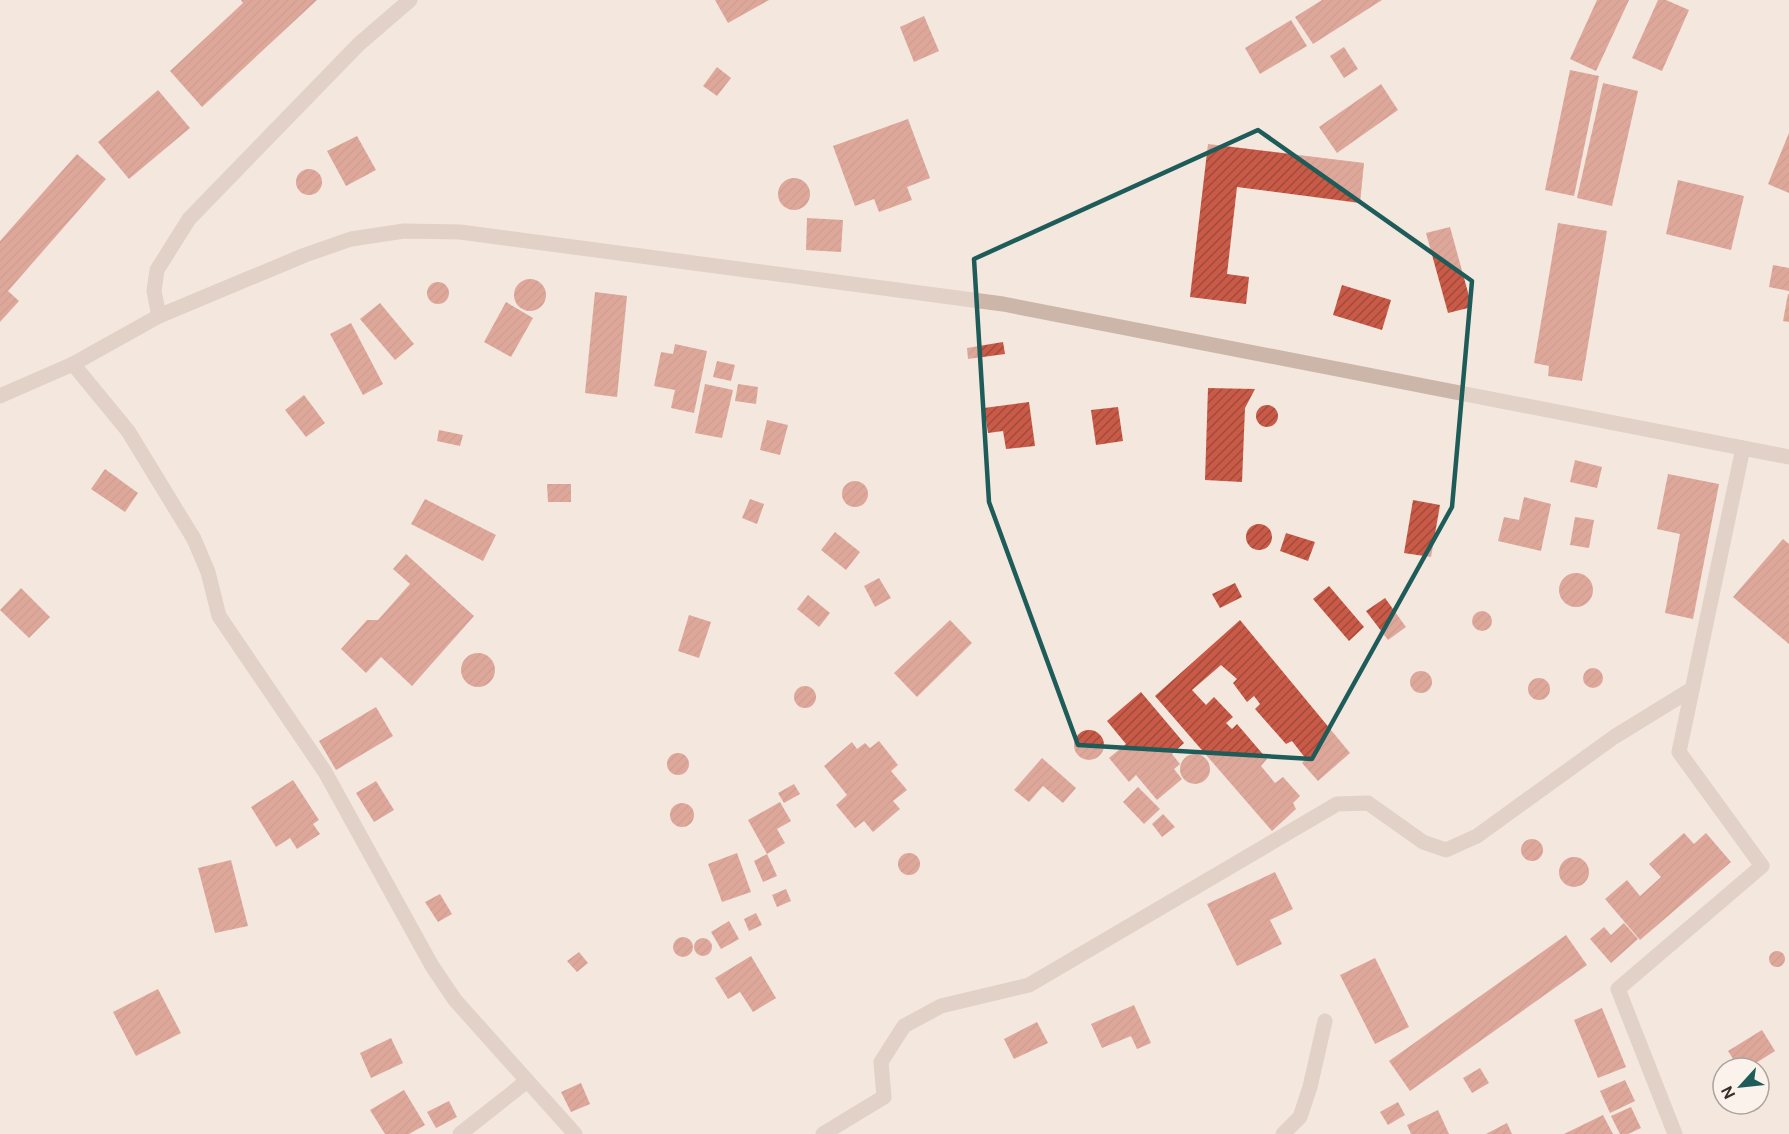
<svg xmlns="http://www.w3.org/2000/svg" width="1789" height="1134" viewBox="0 0 1789 1134" font-family="'DM Sans',sans-serif">
	<style>
		.building { fill: url(#building-hatch) }
		.lines { fill: none; stroke-linecap: round; stroke-linejoin: round }
		.minor { stroke: #ccb6a9; stroke-width: 15 }
		.tertiary { stroke: #ccb6a9; stroke-width: 15 }
		.marked { fill: none; stroke: #1e5c5a; stroke-width: 4.5; stroke-linejoin: round }
	</style>
	<defs>
		<pattern id="building-hatch" width="6" height="6" patternUnits="userSpaceOnUse" patternTransform="scale(1.5)"><rect width="6" height="6" fill="#c85a47"/><path d="M-1 1l2-2M0 6l6-6M5 7l2-2" fill="none" stroke="#a34b3b"/></pattern>
	</defs>
	<rect width="100%" height="100%" fill="#f3e7de"/>
	<g class="building">
		<path d="M241 0H317L202 107 170 71 243 3Z"/>
		<path d="M715 0H769L728 23Z"/>
		<path d="M1322 0H1382L1313 44 1295 17Z"/>
		<path d="M1597 0H1629L1596 71 1570 59Z"/>
		<path d="M1658 0H1666L1689 10 1662 71 1632 58Z"/>
		<path d="M924 16 939 51 914 62 900 27Z"/>
		<path d="M1291 20 1307 46 1260 74 1245 48Z"/>
		<path d="M1344 47 1358 69 1344 78 1330 56Z"/>
		<path d="M717 67 731 78 717 96 703 86Z"/>
		<path d="M1570 70 1599 76 1574 196 1545 190Z"/>
		<path d="M1603 83 1638 91 1612 206 1577 198Z"/>
		<path d="M1381 84 1398 110 1337 153 1319 127Z"/>
		<path d="M158 90 190 128 129 179 98 142Z"/>
		<path d="M908 119 930 178 907 187 912 200 879 212 874 199 855 206 833 146Z"/>
		<path d="M1789 133V193L1768 184Z"/>
		<path d="M357 136 376 170 346 186 327 151Z"/>
		<path d="M1208 144 1364 163 1360 203 1237 187 1227 274 1249 277 1246 304 1190 297Z"/>
		<path d="M77 154 106 179 8 291 19 301 0 322V241Z"/>
		<circle cx="309" cy="182" r="13"/>
		<circle cx="794" cy="194" r="16"/>
		<path d="M1678 180 1744 196 1731 250 1666 234Z"/>
		<path d="M807 218 843 220 841 252 806 250Z"/>
		<path d="M1558 223 1607 231 1582 381 1548 376 1549 366 1534 363Z"/>
		<path d="M1450 227 1472 307 1448 313 1426 233Z"/>
		<path d="M1773 265 1789 268V291L1769 287Z"/>
		<circle cx="530" cy="295" r="16"/>
		<circle cx="438" cy="293" r="11"/>
		<path d="M1342 285 1391 300 1382 330 1333 315Z"/>
		<path d="M595 292 627 296 617 397 585 393Z"/>
		<path d="M1788 294H1789V322L1783 321Z"/>
		<path d="M506 302 533 318 511 357 484 342Z"/>
		<path d="M380 303 414 344 395 360 360 319Z"/>
		<path d="M351 323 383 384 363 395 330 334Z"/>
		<path d="M1003 342 1005 354 968 359 967 348Z"/>
		<path d="M675 344 707 351 694 413 671 408 675 390 654 386 661 352 673 354Z"/>
		<path d="M717 361 735 365 731 381 713 377Z"/>
		<path d="M705 384 733 390 722 438 695 433Z"/>
		<path d="M738 384 758 387 756 404 735 401Z"/>
		<path d="M1208 388 1255 389 1245 408 1242 482 1205 480Z"/>
		<path d="M304 395 325 423 306 437 285 410Z"/>
		<path d="M1029 402 1035 446 1006 449 1003 431 988 433 984 408Z"/>
		<circle cx="1267" cy="416" r="11"/>
		<path d="M1118 407 1123 441 1096 445 1091 410Z"/>
		<path d="M767 420 788 425 780 455 760 450Z"/>
		<path d="M439 430 463 435 460 446 437 441Z"/>
		<path d="M1575 460 1602 467 1597 488 1570 482Z"/>
		<path d="M105 469 138 493 125 512 91 489Z"/>
		<path d="M1668 474 1719 484 1693 619 1665 613 1680 534 1657 529Z"/>
		<circle cx="855" cy="494" r="13"/>
		<path d="M547 484H571V502H548Z"/>
		<path d="M1524 497 1551 504 1541 551 1498 541 1504 517 1519 520Z"/>
		<path d="M425 499 496 535 483 561 411 524Z"/>
		<path d="M750 499 764 504 757 524 742 518Z"/>
		<path d="M1413 500 1440 505 1431 557 1404 553Z"/>
		<path d="M1575 517 1594 520 1589 548 1570 545Z"/>
		<circle cx="1259" cy="537" r="13"/>
		<path d="M835 532 860 552 846 570 821 550Z"/>
		<path d="M1286 533 1315 542 1308 561 1280 551Z"/>
		<path d="M1783 539 1789 544V644L1733 597Z"/>
		<path d="M406 554 474 616 412 686 381 657 366 673 341 649 367 620H378L410 584 393 569Z"/>
		<circle cx="1576" cy="590" r="17"/>
		<path d="M879 578 891 598 875 607 864 586Z"/>
		<path d="M1235 583 1242 597 1220 608 1212 594Z"/>
		<path d="M1329 586 1364 627 1349 641 1313 599Z"/>
		<path d="M21 588 50 617 29 638 0 610Z"/>
		<path d="M808 595 830 613 819 627 797 609Z"/>
		<path d="M1385 598 1406 627 1388 640 1366 611Z"/>
		<circle cx="1482" cy="621" r="10"/>
		<path d="M689 615 711 622 699 658 678 651Z"/>
		<path d="M950 620 972 643 917 697 894 673Z"/>
		<path d="M1240 620 1350 753 1318 781 1302 763 1306 759 1292 741 1286 744 1255 709 1260 704 1254 696 1247 702 1233 683 1237 679 1221 665 1192 690 1206 705 1214 697 1233 717 1226 723 1232 729 1237 724 1267 759 1261 766 1275 783 1283 777 1300 796 1293 803 1296 809 1272 831 1155 696Z"/>
		<circle cx="478" cy="670" r="17"/>
		<circle cx="1593" cy="678" r="10"/>
		<circle cx="1421" cy="682" r="11"/>
		<circle cx="1539" cy="689" r="11"/>
		<circle cx="805" cy="697" r="11"/>
		<path d="M1141 692 1184 743 1172 754 1180 764 1174 769 1182 779 1157 800 1136 775 1129 782 1109 758 1126 744 1107 721Z"/>
		<path d="M376 707 393 736 336 770 319 741Z"/>
		<circle cx="1089" cy="745" r="15"/>
		<path d="M879 741 898 765 891 771 907 790 893 801 900 809 873 832 864 821 855 828 836 805 847 795 824 766 852 742 857 749 865 743 870 748Z"/>
		<circle cx="678" cy="764" r="11"/>
		<circle cx="1195" cy="769" r="15"/>
		<path d="M1042 758 1076 788 1063 803 1043 786 1029 802 1014 790Z"/>
		<path d="M293 780 319 820 313 824 320 834 297 849 290 838 276 847 251 807Z"/>
		<path d="M376 781 394 810 374 822 356 793Z"/>
		<path d="M794 784 800 794 784 803 778 793Z"/>
		<path d="M1138 787 1160 809 1144 824 1123 802Z"/>
		<path d="M780 802 791 821 777 829 785 843 767 854 748 820Z"/>
		<circle cx="682" cy="815" r="12"/>
		<path d="M1163 814 1175 827 1162 837 1152 824Z"/>
		<path d="M1684 833 1694 844 1706 833 1731 862 1640 940 1605 899 1627 880 1640 896 1661 877 1649 864Z"/>
		<circle cx="1532" cy="850" r="11"/>
		<path d="M737 853 751 892 722 902 708 864Z"/>
		<circle cx="909" cy="864" r="11"/>
		<path d="M767 854 777 876 763 882 754 861Z"/>
		<circle cx="1574" cy="872" r="15"/>
		<path d="M231 860 248 926 215 933 198 868Z"/>
		<path d="M1275 872 1293 909 1270 920 1282 944 1237 966 1207 904Z"/>
		<path d="M786 889 791 901 777 907 772 895Z"/>
		<path d="M440 894 452 914 438 922 425 902Z"/>
		<path d="M756 913 762 925 749 931 744 919Z"/>
		<path d="M729 921 739 939 721 949 711 932Z"/>
		<path d="M1624 923 1638 939 1611 963 1590 939 1604 927 1611 935Z"/>
		<path d="M1566 935 1587 965 1410 1091 1389 1061Z"/>
		<circle cx="683" cy="947" r="10"/>
		<circle cx="703" cy="947" r="9"/>
		<circle cx="1777" cy="959" r="8"/>
		<path d="M579 952 588 963 577 972 567 961Z"/>
		<path d="M751 956 776 998 753 1012 740 992 728 999 715 978Z"/>
		<path d="M1375 958 1409 1027 1375 1044 1340 975Z"/>
		<path d="M158 989 181 1033 136 1056 113 1012Z"/>
		<path d="M1134 1005 1151 1043 1137 1049 1131 1036 1102 1048 1091 1024Z"/>
		<path d="M1602 1008 1626 1067 1598 1078 1574 1020Z"/>
		<path d="M1037 1022 1048 1043 1014 1059 1004 1039Z"/>
		<path d="M1762 1030 1775 1051 1748 1068H1739L1728 1051Z"/>
		<path d="M391 1038 403 1063 371 1078 360 1053Z"/>
		<path d="M1480 1068 1489 1083 1472 1093 1463 1078Z"/>
		<path d="M1625 1080 1635 1101 1610 1113 1600 1091Z"/>
		<path d="M581 1083 590 1104 571 1112 561 1092Z"/>
		<path d="M404 1090 425 1125 409 1134H385L370 1110Z"/>
		<path d="M449 1101 457 1117 436 1128 427 1112Z"/>
		<path d="M1398 1102 1405 1115 1388 1125 1380 1112Z"/>
		<path d="M1631 1107 1641 1128 1628 1134H1620L1611 1116Z"/>
		<path d="M1438 1110 1449 1134H1411L1407 1125Z"/>
		<path d="M1603 1115 1613 1134H1564Z"/>
		<path d="M1507 1123 1512 1134H1486Z"/>
	</g>
	<g class="lines">
		<g class="minor">
			<path d="M159 316 154 291 157 270 189 219 359 44 410 0"/>
			<path d="M73 364 128 431 194 539 208 572 219 616 325 772 432 966 455 1000 575 1134"/>
			<path d="M460 1134 527 1081"/>
			<path d="M823 1134 884 1097 881 1062 904 1026 941 1006 1029 985 1337 804 1368 803 1423 842 1446 850 1477 836 1614 737 1692 689"/>
			<path d="M1283 1134 1300 1117 1310 1087 1325 1021"/>
			<path d="M1675 1134 1618 989 1762 866 1679 752 1743 448"/>
		</g>
		<path class="tertiary" d="M0 396 73 364 159 316 305 255 351 239 404 231 460 232 1003 304 1789 457"/>
	</g>
	<path d="M0 0H1789V1134H0ZM1258 130 1472 281 1452 507 1312 759 1078 745 989 502 974 259Z" fill="#f3e7de" fill-opacity=".55" fill-rule="evenodd"/>
	<path class="marked" d="M1258 130 1472 281 1452 507 1312 759 1078 745 989 502 974 259Z"/>
	<g transform="translate(1741 1086) rotate(243)"><circle r="28" fill="#faf2eb" stroke="#ada39d" stroke-width="1.5"/>
	<path d="M0-4.5L10 22L0 15L-10 22Z" fill="#1e5c5a"/>
	<text y="-9" font-size="16" font-weight="bold" text-anchor="middle" fill="#392d29">N</text>
	</g>
</svg>
